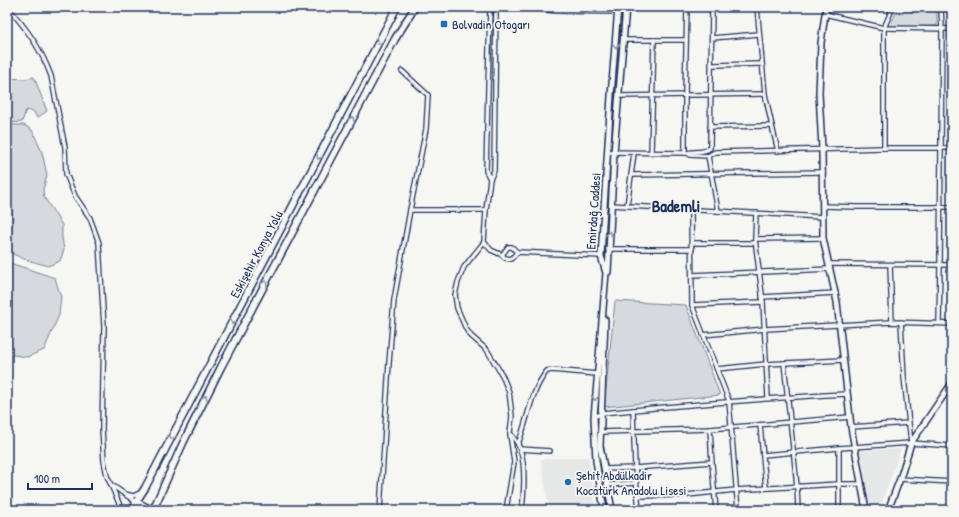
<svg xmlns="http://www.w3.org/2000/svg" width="959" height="517" viewBox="0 0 959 517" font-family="'Patrick Hand',sans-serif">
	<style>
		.built { fill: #e6e7e7 }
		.green { fill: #d6d9dd; stroke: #78849e }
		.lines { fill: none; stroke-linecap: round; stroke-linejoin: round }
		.street-casing { stroke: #1b2f5e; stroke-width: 6 }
		.secondary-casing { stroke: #1b2f5e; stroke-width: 8 }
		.highway-casing { stroke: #1b2f5e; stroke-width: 9 }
		.street { stroke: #f6f6f2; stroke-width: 3.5 }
		.secondary { stroke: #f6f6f2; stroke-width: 5 }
		.highway { stroke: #f6f6f2; stroke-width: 6 }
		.oneway { stroke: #8892a8 }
		.poi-dot { fill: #1f6fb2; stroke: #f6f6f2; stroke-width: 1.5 }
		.labels { text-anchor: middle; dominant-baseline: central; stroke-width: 3.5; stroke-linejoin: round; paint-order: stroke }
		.poi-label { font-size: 13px; fill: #1b2f5e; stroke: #f6f6f2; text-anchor: start }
		.street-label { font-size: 13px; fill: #1b2f5e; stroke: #f6f6f2 }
		.district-label { font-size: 17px; font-weight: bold; fill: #1b2f5e; stroke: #f6f6f2 }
	</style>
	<rect width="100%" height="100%" fill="#f6f6f2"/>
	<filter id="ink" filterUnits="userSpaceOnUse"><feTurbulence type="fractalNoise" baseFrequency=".025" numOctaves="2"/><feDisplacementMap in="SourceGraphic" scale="8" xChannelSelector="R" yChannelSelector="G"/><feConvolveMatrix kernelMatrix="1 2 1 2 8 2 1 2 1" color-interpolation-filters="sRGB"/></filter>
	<g filter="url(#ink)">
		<g class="built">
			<path d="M901 449 879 510H870L859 451Z"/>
			<path d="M589 457 596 510H543L549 509 541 459Z"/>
		</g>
		<g class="green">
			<path d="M898 7H937V26L890 27Z"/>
			<path d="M34 77 47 111 37 118 34 112 26 110 22 122 7 123V78L25 79Z"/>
			<path d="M7 125H24L32 130 42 152 47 175 43 190 44 197 62 225V237L64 250 60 261 48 266 24 259 13 254 7 246V240L13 224 11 194 7 193Z"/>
			<path d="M7 262 55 278 61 297 59 315 44 350 27 357 7 354Z"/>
			<path d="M615 301 686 305 720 395 604 407Z"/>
		</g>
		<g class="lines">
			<defs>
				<g id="street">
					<path d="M7 7C26 27 42 51 51 76L65 147 66 174 75 196 90 218 99 243 104 327 102 429 104 461 107 476 122 510"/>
					<path d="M490 7 486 171 490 179"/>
					<path d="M496 7 494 171 490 179 486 210 484 242 464 267 458 282 455 295 457 308 466 329 471 336 487 350 502 375 509 392 512 416 510 433C512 436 515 439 517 443 527 459 524 492 522 510"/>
					<path d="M520 7 557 11 618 12 626 7H702"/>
					<path d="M757 7 765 94 772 126 778 151"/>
					<path d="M825 14 884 28 952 29"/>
					<path d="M712 38 759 34"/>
					<path d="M623 40H686"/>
					<path d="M712 65 762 64"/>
					<path d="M619 96 765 94"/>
					<path d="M710 127 772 126"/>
					<path d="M884 148V28L893 7"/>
					<path d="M608 152 688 153C695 150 704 154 710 148L712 7"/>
					<path d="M651 153 654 40"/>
					<path d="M685 153V95L687 7"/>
					<path d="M688 153 690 155 708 156"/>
					<path d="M631 175 823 172"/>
					<path d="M611 205 822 217"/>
					<path d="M627 206 634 153"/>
					<path d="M823 206 856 207H952"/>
					<path d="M410 210H486"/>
					<path d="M691 210 692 305 729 401 738 510"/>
					<path d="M718 211 708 156 715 152 884 148H952"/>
					<path d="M756 213 755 239 763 302 768 398"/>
					<path d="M755 239 823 238"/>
					<path d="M484 242 491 250 502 255 505 258 511 259 514 256 517 252 601 256"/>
					<path d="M692 243H755"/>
					<path d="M608 249H692"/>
					<path d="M502 255 508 247H512L517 252"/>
					<path d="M829 264 952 265"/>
					<path d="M890 265 892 322"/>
					<path d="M692 275 830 269"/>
					<path d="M762 297 836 293"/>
					<path d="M692 305 763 302"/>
					<path d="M901 322 904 377 911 443"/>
					<path d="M939 323 940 265 942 29 941 7"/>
					<path d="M703 335 765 329 892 322 952 324"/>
					<path d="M784 363 797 486 798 510"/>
					<path d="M717 369 766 364 843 360"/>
					<path d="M633 410 635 468 639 510"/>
					<path d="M594 417 602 413C683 405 765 398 847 394"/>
					<path d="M760 425 766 488"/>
					<path d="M851 427 909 423"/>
					<path d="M710 429 712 464 716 510"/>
					<path d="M601 432 710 429 850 417"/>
					<path d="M518 444C528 420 530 392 547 371L552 370 597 374"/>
					<path d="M520 449 550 451"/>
					<path d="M763 455 839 448 911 443 952 446"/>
					<path d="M604 469 635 468 711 462"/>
					<path d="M900 479 952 482"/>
					<path d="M607 485 636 483"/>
					<path d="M113 486 136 502"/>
					<path d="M125 494 133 496 140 493"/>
					<path d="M637 496 687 495 736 490 839 484H861"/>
					<path d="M380 510 389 363 394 300 410 210 426 129 428 95 402 71"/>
					<path d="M506 510 514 462 510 434"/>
					<path d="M839 510V448"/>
				</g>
				<g id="secondary">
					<path d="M827 7 825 14 821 43 819 93 822 149 823 238 837 302 851 427 866 510"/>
					<path d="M608 272 614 153 626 7"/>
					<path d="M605 320 600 446 612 510"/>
					<path d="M604 510 596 461 594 417 606 273 601 256 611 96 618 7"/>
					<path d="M888 510 900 479 911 443 952 383"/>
				</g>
				<g id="highway">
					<path d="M136 502 152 510"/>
					<path d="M133 510 136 502 145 488 397 7"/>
					<path d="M153 510 183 443 221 367 395 39 415 7"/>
				</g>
			</defs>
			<use href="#street" class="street-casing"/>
			<use href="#secondary" class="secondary-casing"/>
			<use href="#highway" class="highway-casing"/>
			<use href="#street" class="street"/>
			<use href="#secondary" class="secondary"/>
			<use href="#highway" class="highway"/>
		</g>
		<defs><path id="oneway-chevron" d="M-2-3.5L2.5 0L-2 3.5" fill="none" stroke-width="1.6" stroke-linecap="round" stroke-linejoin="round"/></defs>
		<g class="oneway">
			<use href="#oneway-chevron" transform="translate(379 42) rotate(117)"/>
			<use href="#oneway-chevron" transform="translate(616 46) rotate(95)"/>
			<use href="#oneway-chevron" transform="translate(352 119) rotate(-62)"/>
			<use href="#oneway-chevron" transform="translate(319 157) rotate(117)"/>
			<use href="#oneway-chevron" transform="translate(609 234) rotate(-86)"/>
			<use href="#oneway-chevron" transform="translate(265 283) rotate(-62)"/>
			<use href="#oneway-chevron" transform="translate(233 322) rotate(118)"/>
			<use href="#oneway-chevron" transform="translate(205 398) rotate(-63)"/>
			<use href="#oneway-chevron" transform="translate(595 398) rotate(95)"/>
			<use href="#oneway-chevron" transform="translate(172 437) rotate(117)"/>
		</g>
	</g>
	<g class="poi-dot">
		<rect x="440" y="20" width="8" height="8" rx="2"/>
		<circle cx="568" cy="482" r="4"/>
	</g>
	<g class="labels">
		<g class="poi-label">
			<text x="452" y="24">Bolvadin Otogarı</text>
			<text x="576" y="475">Şehit Abdülkadir<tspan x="576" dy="15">Kocatürk Anadolu Lisesi</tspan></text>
		</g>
		<g class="street-label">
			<text transform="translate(593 211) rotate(-86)">Emirdağ Caddesi</text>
			<text transform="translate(256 254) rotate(-62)">Eskişehir Konya Yolu</text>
		</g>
		<g class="district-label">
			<text x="676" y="205">Bademli</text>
		</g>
	</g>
	<rect width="959" height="517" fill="none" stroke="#f6f6f2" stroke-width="24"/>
	<rect x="12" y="12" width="935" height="493" fill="none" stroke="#1b2f5e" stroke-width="1.5" filter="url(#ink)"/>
	<path d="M28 483v6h64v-6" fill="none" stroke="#1b2f5e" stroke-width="2"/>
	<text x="34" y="483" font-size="12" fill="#1b2f5e" stroke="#f6f6f2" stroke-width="3" paint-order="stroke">100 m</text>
</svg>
